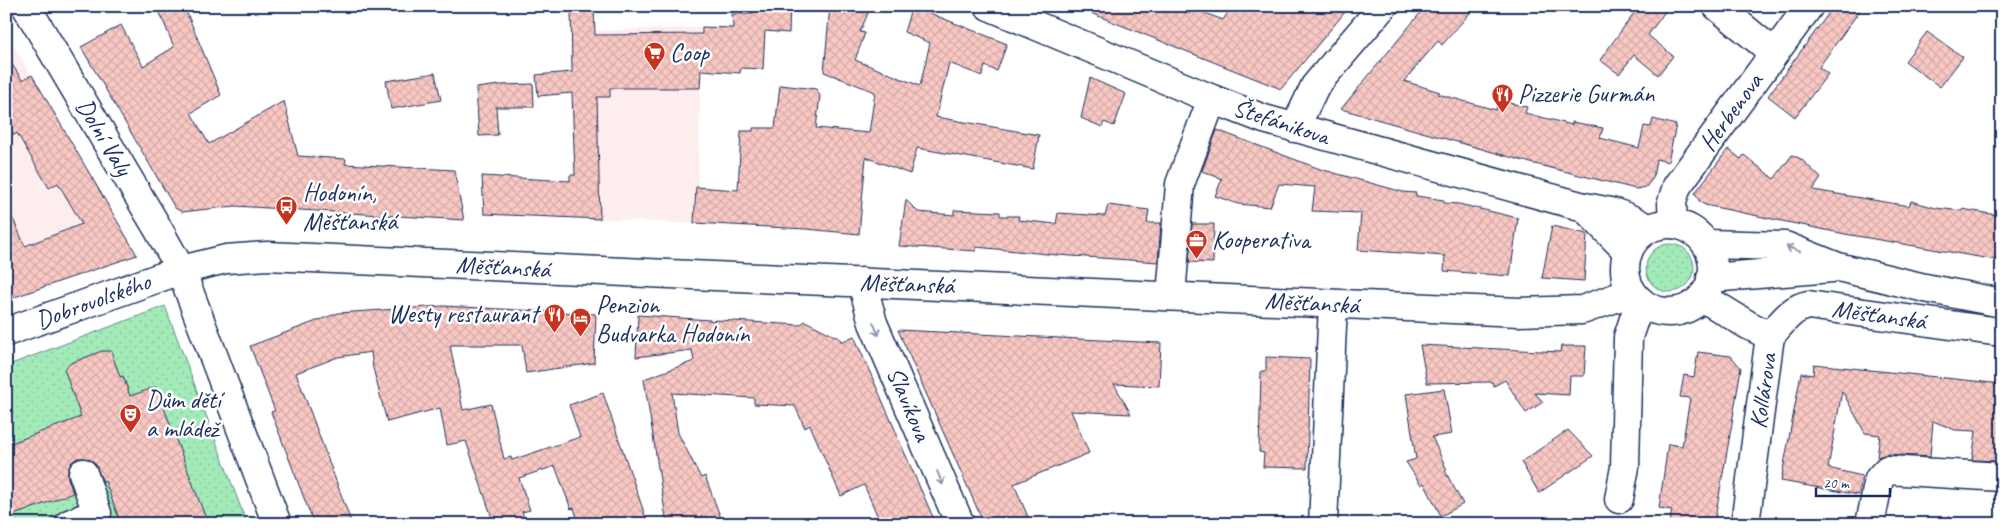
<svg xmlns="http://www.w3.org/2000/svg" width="2008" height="530" viewBox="0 0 2008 530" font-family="Caveat,sans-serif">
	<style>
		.built { fill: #fdeeed }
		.green { fill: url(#green-dots); stroke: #5e8c8b }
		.building { fill: url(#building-cross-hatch); stroke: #1b2f5e }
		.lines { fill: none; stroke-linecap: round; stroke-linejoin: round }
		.minor-casing { stroke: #1b2f5e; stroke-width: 31 }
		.major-casing { stroke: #1b2f5e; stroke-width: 31 }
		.minor { stroke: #fff; stroke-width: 28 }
		.major { stroke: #fff; stroke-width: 28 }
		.oneway { stroke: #8d97ae }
		.labels { text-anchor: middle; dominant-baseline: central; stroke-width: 5; stroke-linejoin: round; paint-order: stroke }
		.poi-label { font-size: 25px; fill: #1b2f5e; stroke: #fff; text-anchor: start }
		.street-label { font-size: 25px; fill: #1b2f5e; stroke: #fff }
	</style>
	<defs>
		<pattern id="green-dots" width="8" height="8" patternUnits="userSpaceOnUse" patternTransform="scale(1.25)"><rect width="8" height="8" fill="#a2eab8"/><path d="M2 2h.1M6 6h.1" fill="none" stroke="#8bc9a1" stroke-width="1.8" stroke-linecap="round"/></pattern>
		<pattern id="building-cross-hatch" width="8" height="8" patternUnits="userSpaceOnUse" patternTransform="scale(1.25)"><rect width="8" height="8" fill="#f9c8c3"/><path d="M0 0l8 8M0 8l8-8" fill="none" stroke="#d5acaa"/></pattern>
	</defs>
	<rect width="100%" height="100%" fill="#fff"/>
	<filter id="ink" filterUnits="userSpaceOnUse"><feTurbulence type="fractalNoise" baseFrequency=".02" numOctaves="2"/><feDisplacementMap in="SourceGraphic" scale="10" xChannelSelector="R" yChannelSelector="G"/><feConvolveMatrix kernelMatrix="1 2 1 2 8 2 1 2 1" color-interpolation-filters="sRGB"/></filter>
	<g filter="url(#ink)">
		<g class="built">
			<path d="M702 27 697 224 600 219 595 31Z"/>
			<path d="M6 33 137 255 6 298Z"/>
		</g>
		<g class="green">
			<circle cx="1670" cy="268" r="24"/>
			<path d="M165 306 247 524H6V366Z"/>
		</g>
		<g class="building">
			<path d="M157 6H184L221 95 191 113 209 144 284 101 298 156 346 159 345 164 454 170 464 220 235 206 182 212 175 208 81 47 121 25 143 66 174 47Z"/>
			<path d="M571 6H594L595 35 702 34V27L733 28 732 14H752V6H790L789 33 765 31 763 69 741 68 740 73 701 70 700 88H610V97H597L600 219 484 214 482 176 570 181V175H575L572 93 538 96 536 75 572 72Z"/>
			<path d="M830 6H871L860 32 865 33 855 60 920 86 930 43 904 32 912 6 1007 44 997 71 985 66 982 76 949 63 936 117 1039 135 1033 169 917 148 910 174 866 157 859 234 806 229 694 223 696 187 738 190 741 131H753V128H775L780 85 816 89 820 96 816 128 869 133 875 92 824 72Z"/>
			<path d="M1073 6H1169L1190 14 1192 8 1223 20 1232 6H1350L1281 89Z"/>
			<path d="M1426 6H1476L1442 45 1438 41 1404 81 1440 92 1438 94 1496 110 1498 100 1527 107 1525 113 1572 125V122L1603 128 1600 138 1639 148 1644 126 1651 127 1653 119 1676 125 1668 162 1656 159 1653 178 1646 187 1636 189 1531 163 1341 109Z"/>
			<path d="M1639 6H1669L1648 35 1673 56 1658 75 1634 55 1619 74 1600 60Z"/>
			<path d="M1834 6H1863L1819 67 1828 74 1795 117 1768 96Z"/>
			<path d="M1927 32 1963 57 1940 87 1905 61Z"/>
			<path d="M6 55 22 80 32 75 137 255 6 300V203L25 246 82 224 58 183 49 188 17 133 14 135 6 121Z"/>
			<path d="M435 73 441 100 391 109 386 81Z"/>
			<path d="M1090 78 1126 94 1114 126 1104 122 1102 127 1081 118Z"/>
			<path d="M533 84 534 107H496L498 135 479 136 476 88 500 85Z"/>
			<path d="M1217 130 1320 169 1403 192 1416 193V196L1444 200V203L1459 204 1518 218 1510 276 1444 271 1445 256 1358 250 1361 213 1312 211 1315 187 1279 184 1270 207 1238 204 1215 196 1222 179 1202 171Z"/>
			<path d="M1728 149 1741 159 1744 155 1774 179 1792 155 1801 159 1821 178 1813 190 1909 206 1911 201 1936 208 1962 211V209L2002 216V261L1845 234 1705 205 1700 202 1695 193Z"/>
			<path d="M906 200 918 212 954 215V210L1000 212V216H1019L1018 220 1056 224 1058 213 1105 216 1108 205 1149 210 1147 223H1161L1158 262 1057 255 976 247V251L899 246Z"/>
			<path d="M1192 224H1214L1213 263 1189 262Z"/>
			<path d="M1552 226 1587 234 1584 281 1542 278Z"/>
			<path d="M443 306 596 314 594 363 526 373 522 345H450L463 410 491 404 504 459 511 457 512 460 580 437 569 405 603 393 648 524H579L574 508 571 509 555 466 519 478 530 510 522 512 526 524H494L466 441 447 445 440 408 387 422 373 368 371 352 338 357 296 373 352 524H314L271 412 275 411 250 346 338 313Z"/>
			<path d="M638 315 710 320 713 321 716 320 800 325 805 321 841 339V342L854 336 897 434V438L899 440 936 524H881L864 485 841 496 810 425 805 428 795 406 754 404V398L672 393 678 433 701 478 705 476 723 524H667L644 379 694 361 692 350 636 357Z"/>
			<path d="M898 330 1161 343 1159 386 1114 384 1131 414 1071 411 1089 453 1014 484 1031 524H984Z"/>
			<path d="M1420 345 1560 352 1561 346H1586L1584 376H1570L1569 395 1535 393 1543 402 1526 413 1505 380 1494 386 1492 382 1427 383Z"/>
			<path d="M102 351H111L120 377 123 376 130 396 156 387 208 524H121L105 481 103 482 94 462 85 458H77L71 463 68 470V478L73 493 6 518V445L81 417 64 369 71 363Z"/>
			<path d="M1698 352 1731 356 1741 368 1731 429 1714 524H1669L1672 510 1659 508 1668 444 1682 446 1690 398 1680 397 1684 375 1694 377Z"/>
			<path d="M1266 357 1310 359 1307 468 1263 467 1264 453 1259 452 1261 371H1266Z"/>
			<path d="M1814 364 2002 384V461L1972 460 1976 431 1955 430 1933 421 1930 457 1888 454 1877 457 1880 435 1865 433 1842 391 1828 468 1862 476 1859 495 1781 481 1801 373 1813 375Z"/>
			<path d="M1444 389 1452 434 1432 437 1447 470 1445 471 1463 504 1441 516 1424 483 1421 485 1406 462 1416 459 1406 394Z"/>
			<path d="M1568 430 1593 456 1539 493 1521 462Z"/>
		</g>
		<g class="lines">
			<defs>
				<g id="minor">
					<path d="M26 6 157 227 181 270 277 524"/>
					<path d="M1717 6 1774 53"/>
					<path d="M1295 128 1315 86 1383 6"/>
					<path d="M1673 224 1672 202 1677 186 1809 6"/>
					<path d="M862 282 873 323 960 524"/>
					<path d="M1171 296 1180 184 1212 99"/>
					<path d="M1702 297 1748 325 1770 336"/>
					<path d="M6 332 181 270 226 259 267 256 1519 312 1582 310 1632 292"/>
					<path d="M1770 336C1781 324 1791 308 1808 305L2000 332"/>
					<path d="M1619 499 1625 467 1628 337 1640 301"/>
					<path d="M69 524 97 513 83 473"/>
					<path d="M1323 524 1333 304"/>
					<path d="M1745 524 1770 336"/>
					<path d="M1870 524 1879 479 1887 470 2002 477"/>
				</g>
				<g id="major">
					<path d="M989 6 1212 99 1264 119 1584 207C1613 212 1623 213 1648 229"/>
					<path d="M1584 207 1628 252"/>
					<circle cx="1669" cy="268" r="44"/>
					<path d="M1706 244 1785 246 1838 267 1925 288 2002 303"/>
					<path d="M1711 278 1832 268"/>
				</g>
			</defs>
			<use href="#minor" class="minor-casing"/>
			<use href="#major" class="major-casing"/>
			<use href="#minor" class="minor"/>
			<use href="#major" class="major"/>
		</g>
		<defs><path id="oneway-shaft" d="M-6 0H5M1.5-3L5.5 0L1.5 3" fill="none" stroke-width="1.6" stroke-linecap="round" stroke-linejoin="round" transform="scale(1.25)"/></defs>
		<g class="oneway">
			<use href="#oneway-shaft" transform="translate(1793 249) rotate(-159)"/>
			<use href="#oneway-shaft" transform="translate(876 329) rotate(67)"/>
			<use href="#oneway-shaft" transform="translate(940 478) rotate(67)"/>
		</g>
	</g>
	<defs>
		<symbol id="supermarket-pin" viewBox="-11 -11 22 30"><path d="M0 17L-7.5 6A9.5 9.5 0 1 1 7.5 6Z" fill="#c8321e" stroke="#fff"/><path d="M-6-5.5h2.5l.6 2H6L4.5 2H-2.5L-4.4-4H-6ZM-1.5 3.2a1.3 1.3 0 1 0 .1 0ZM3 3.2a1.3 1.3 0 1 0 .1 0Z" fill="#fff"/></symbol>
		<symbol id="restaurant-pin" viewBox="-11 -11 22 30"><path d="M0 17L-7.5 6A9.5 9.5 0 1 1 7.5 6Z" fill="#c8321e" stroke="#fff"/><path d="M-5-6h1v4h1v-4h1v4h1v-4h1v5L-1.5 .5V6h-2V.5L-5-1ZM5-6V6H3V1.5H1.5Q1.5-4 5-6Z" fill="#fff"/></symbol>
		<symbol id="bus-pin" viewBox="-11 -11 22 30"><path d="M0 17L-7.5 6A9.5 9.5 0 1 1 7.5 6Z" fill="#c8321e" stroke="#fff"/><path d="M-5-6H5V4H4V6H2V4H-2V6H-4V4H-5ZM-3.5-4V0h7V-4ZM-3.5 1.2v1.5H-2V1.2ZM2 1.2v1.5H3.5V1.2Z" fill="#fff"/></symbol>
		<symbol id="office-pin" viewBox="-11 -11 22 30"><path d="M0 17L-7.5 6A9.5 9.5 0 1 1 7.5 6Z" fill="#c8321e" stroke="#fff"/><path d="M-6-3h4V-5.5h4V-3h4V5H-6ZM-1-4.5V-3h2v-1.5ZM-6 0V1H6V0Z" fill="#fff"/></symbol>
		<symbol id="hotel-pin" viewBox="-11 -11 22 30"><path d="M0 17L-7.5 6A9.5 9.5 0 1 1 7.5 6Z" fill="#c8321e" stroke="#fff"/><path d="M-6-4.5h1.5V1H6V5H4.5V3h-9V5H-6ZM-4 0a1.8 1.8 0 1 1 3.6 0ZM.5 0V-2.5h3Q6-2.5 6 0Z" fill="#fff"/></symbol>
		<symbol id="theatre-pin" viewBox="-11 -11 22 30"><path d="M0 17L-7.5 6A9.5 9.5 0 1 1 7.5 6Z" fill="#c8321e" stroke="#fff"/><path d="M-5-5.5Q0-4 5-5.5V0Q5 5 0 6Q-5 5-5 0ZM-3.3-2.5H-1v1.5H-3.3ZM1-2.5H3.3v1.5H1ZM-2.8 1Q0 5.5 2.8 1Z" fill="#fff"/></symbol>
	</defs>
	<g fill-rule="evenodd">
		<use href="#supermarket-pin" x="642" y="40" width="25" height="34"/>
		<use href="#restaurant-pin" x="1490" y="82" width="25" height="34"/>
		<use href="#bus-pin" x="274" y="194" width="25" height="34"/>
		<use href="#office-pin" x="1184" y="228" width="25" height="34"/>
		<use href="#restaurant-pin" x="542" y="302" width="25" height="34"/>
		<use href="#hotel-pin" x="568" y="306" width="25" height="34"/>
		<use href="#theatre-pin" x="118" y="402" width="25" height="34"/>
	</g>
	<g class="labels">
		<g class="poi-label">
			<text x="670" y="53">Coop</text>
			<text x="1518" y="94">Pizzerie Gurmán</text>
			<text x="303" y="193">Hodonín,<tspan x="303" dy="29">Měšťanská</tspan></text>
			<text x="1212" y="240">Kooperativa</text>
			<text x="596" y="305">Penzion<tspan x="596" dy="29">Budvarka Hodonín</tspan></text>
			<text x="538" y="314" text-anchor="end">Westy restaurant</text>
			<text x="146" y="400">Dům dětí<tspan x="146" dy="29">a mládež</tspan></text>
		</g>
		<g class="street-label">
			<text transform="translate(1731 112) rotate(-54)">Herbenova</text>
			<text transform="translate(1281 122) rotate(18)">Štefánikova</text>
			<text transform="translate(104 137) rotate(59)">Dolní Valy</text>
			<text transform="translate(503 267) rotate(3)">Měšťanská</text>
			<text transform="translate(907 284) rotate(2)">Měšťanská</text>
			<text transform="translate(93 301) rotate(-20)">Dobrovolského</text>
			<text transform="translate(1312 303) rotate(3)">Měšťanská</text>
			<text transform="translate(1879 315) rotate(8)">Měšťanská</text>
			<text transform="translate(1763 391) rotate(-82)">Kollárova</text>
			<text transform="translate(909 404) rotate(67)">Slavíkova</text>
		</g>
	</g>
	<rect width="2008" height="530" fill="none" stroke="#fff" stroke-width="25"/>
	<rect x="12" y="12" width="1983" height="505" fill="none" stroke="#1b2f5e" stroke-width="2" filter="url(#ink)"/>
	<path d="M1816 488v8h74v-8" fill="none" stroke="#1b2f5e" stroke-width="2.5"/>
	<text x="1823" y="488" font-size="15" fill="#1b2f5e" stroke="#ffffff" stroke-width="4" paint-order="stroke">20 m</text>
</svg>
